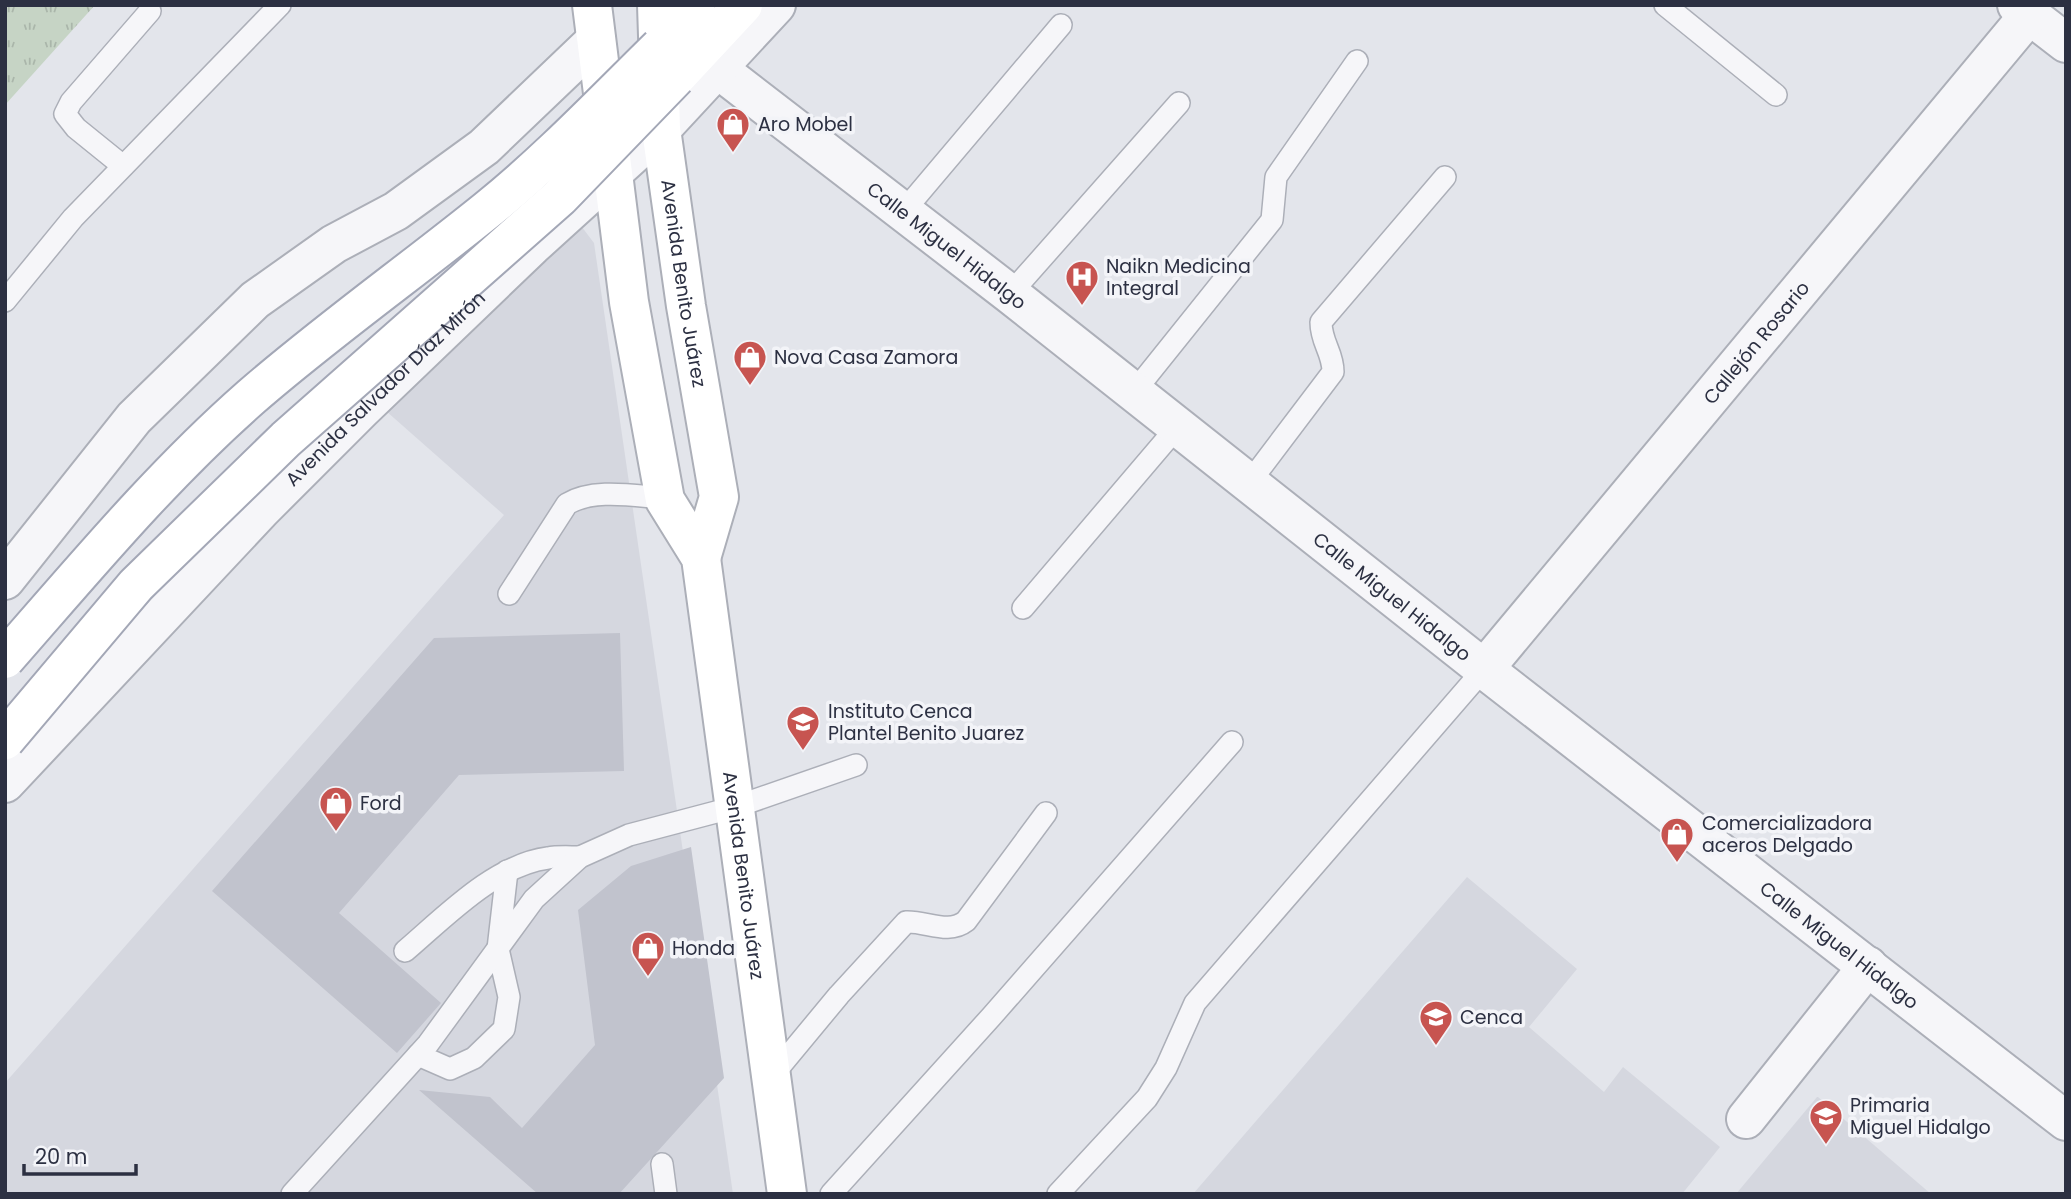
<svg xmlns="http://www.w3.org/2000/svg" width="2071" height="1199" viewBox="0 0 2071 1199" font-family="Poppins,sans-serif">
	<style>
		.built { fill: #d5d7df }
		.grass { fill: url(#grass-tufts) }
		.building { fill: #c1c3cd }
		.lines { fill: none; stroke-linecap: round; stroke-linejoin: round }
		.service-casing { stroke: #acafb8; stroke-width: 24 }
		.minor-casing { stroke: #acafb8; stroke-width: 42 }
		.tertiary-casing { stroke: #acafb8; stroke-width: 42 }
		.secondary-casing { stroke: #acafb8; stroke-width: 42 }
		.primary-casing { stroke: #a3a7b6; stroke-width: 42 }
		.service { stroke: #f6f6f9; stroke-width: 21 }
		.minor { stroke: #f6f6f9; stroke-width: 38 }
		.tertiary { stroke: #f6f6f9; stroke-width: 38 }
		.secondary { stroke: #fff; stroke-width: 38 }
		.primary { stroke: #fff; stroke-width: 38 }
		.primary-bridge-casing { stroke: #a3a7b6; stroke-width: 42; stroke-linecap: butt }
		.primary-bridge { stroke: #fff; stroke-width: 38 }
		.labels { text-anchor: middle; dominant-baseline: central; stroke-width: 7; stroke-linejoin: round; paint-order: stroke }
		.poi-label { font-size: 19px; fill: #2c3042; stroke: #f3f4f8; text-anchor: start }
		.street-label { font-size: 19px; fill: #2c3042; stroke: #f3f4f8 }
	</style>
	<defs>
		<pattern id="grass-tufts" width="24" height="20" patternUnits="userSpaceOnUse" patternTransform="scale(1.75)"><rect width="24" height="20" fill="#c6d4c5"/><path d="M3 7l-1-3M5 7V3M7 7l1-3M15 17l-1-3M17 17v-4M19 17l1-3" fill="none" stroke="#aab6aa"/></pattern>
	</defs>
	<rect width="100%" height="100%" fill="#e3e5eb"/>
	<g class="built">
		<path d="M572 214 594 243 733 1194H5V1083L504 515 369 396Z"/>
		<path d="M1467 877 1577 969 1529 1027 1604 1092 1623 1067 1720 1147 1682 1194H1193Z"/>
		<path d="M1817 1097H1818L1931 1194H1736Z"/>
	</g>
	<path class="grass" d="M5 5H95L5 105Z"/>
	<g class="building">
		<path d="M620 633 624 771 459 775 339 913 441 1003 397 1053 212 891 434 638Z"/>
		<path d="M691 847 724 1078 619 1194H538L419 1090 490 1097 522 1128 595 1045 578 910 631 866Z"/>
	</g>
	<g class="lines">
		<defs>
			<g id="service">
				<path d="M1665 5 1776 95"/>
				<path d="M123 166 76 128 65 114 71 102 150 11"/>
				<path d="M903 212 1061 25"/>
				<path d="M1010 294 1179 103"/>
				<path d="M5 301 73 218 280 5"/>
				<path d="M1134 392 1272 220 1276 177 1357 61"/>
				<path d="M1249 483 1333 372C1333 352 1321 343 1321 322L1445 177"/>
				<path d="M509 594 567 504C594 488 634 496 665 498"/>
				<path d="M1023 608 1178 426"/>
				<path d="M405 951C444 918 494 865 548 858 558 856 569 857 580 857"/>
				<path d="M418 1055 450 1069 474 1058 504 1029 509 997 498 949 507 871"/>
				<path d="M771 1077 839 995 906 922C927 921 948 935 966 921L1046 813"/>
				<path d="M662 1164 666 1194"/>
				<path d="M292 1194 428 1044 534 899 580 857 629 835 735 807 856 765"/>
				<path d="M831 1194 991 1017 1232 742"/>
				<path d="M1058 1194 1147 1098 1166 1068 1195 1003 1484 669"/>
			</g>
			<g id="minor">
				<path d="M2017 5 2066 43"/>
				<path id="s1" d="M718 69 1010 294 1484 669 2066 1121"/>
				<path id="s2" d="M1484 669 2029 15"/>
				<path d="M1746 1119 1868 966"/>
			</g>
			<g id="tertiary">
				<path d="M5 580 134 418 255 300 334 244 396 211 484 147 596 40"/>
				<path id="s3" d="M5 783 262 509 361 410 532 246 661 129 776 5"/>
			</g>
			<g id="secondary">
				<path id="s4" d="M592 5 629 302 665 500 701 558 787 1194"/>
				<path id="s5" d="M657 5 661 129 686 306 719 497 701 558"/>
			</g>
			<g id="primary">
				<path d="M660 47 696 5"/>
				<path d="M676 77 743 5"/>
			</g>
		</defs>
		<use href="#service" class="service-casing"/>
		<use href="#minor" class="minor-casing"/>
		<use href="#tertiary" class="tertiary-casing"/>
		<use href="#secondary" class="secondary-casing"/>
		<use href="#primary" class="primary-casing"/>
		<use href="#service" class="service"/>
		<use href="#minor" class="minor"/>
		<use href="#tertiary" class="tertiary"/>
		<use href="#secondary" class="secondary"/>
		<use href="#primary" class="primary"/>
		<defs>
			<g id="primary-bridge">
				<path d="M5 659C84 569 161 476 251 397 327 331 409 273 487 210 548 161 604 102 660 47"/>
				<path d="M5 740 136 585 286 439 560 197 676 77"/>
			</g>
		</defs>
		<use href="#primary-bridge" class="primary-bridge-casing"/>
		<use href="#primary-bridge" class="primary-bridge"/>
	</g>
	<defs>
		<symbol id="shop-pin" viewBox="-11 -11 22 30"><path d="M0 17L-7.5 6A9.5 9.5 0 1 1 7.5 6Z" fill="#c75450" stroke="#f3f4f8"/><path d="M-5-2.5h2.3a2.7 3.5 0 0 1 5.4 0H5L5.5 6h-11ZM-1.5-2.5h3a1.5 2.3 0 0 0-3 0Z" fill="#fff"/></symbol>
		<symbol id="hospital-pin" viewBox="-11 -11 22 30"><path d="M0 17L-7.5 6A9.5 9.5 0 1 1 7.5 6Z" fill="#c75450" stroke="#f3f4f8"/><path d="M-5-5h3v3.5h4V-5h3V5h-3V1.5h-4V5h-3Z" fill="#fff"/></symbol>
		<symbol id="school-pin" viewBox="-11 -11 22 30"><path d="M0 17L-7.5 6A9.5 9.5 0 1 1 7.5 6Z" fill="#c75450" stroke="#f3f4f8"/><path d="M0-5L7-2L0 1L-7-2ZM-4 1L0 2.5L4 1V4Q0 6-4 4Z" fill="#fff"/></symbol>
	</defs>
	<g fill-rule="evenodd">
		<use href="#shop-pin" x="714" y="105" width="38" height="52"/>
		<use href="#hospital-pin" x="1063" y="258" width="38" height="52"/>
		<use href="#shop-pin" x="731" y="338" width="38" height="52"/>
		<use href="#school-pin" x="784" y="703" width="38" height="52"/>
		<use href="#shop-pin" x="317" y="784" width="38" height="52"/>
		<use href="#shop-pin" x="1658" y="815" width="38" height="52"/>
		<use href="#shop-pin" x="629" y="929" width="38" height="52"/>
		<use href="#school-pin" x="1417" y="998" width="38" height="52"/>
		<use href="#school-pin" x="1807" y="1097" width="38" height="52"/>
	</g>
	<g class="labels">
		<g class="poi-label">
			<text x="758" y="124">Aro Mobel</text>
			<text x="1106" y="266">Naikn Medicina<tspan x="1106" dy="22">Integral</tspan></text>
			<text x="774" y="357">Nova Casa Zamora</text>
			<text x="828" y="711">Instituto Cenca<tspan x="828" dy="22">Plantel Benito Juarez</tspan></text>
			<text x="360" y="803">Ford</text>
			<text x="1702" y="823">Comercializadora<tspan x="1702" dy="22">aceros Delgado</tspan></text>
			<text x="672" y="948">Honda</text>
			<text x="1460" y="1017">Cenca</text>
			<text x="1850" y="1105">Primaria<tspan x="1850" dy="22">Miguel Hidalgo</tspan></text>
		</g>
		<g class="street-label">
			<text stroke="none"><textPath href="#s1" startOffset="289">Calle Miguel Hidalgo</textPath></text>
			<text stroke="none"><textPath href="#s5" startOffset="280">Avenida Benito Juárez</textPath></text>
			<text stroke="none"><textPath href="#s2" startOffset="425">Callejón Rosario</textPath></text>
			<text stroke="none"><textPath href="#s3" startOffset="548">Avenida Salvador Díaz Mirón</textPath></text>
			<text stroke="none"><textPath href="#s1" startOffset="856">Calle Miguel Hidalgo</textPath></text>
			<text stroke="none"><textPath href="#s4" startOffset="889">Avenida Benito Juárez</textPath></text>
			<text stroke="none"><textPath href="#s1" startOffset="1423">Calle Miguel Hidalgo</textPath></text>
		</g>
	</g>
	<rect width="2071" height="1199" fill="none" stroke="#2c3042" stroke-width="14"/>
	<path d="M24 1164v10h112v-10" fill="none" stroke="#2c3042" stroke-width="3.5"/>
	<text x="35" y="1164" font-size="21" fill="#2c3042" stroke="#f3f4f8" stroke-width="5" paint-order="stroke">20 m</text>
</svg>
